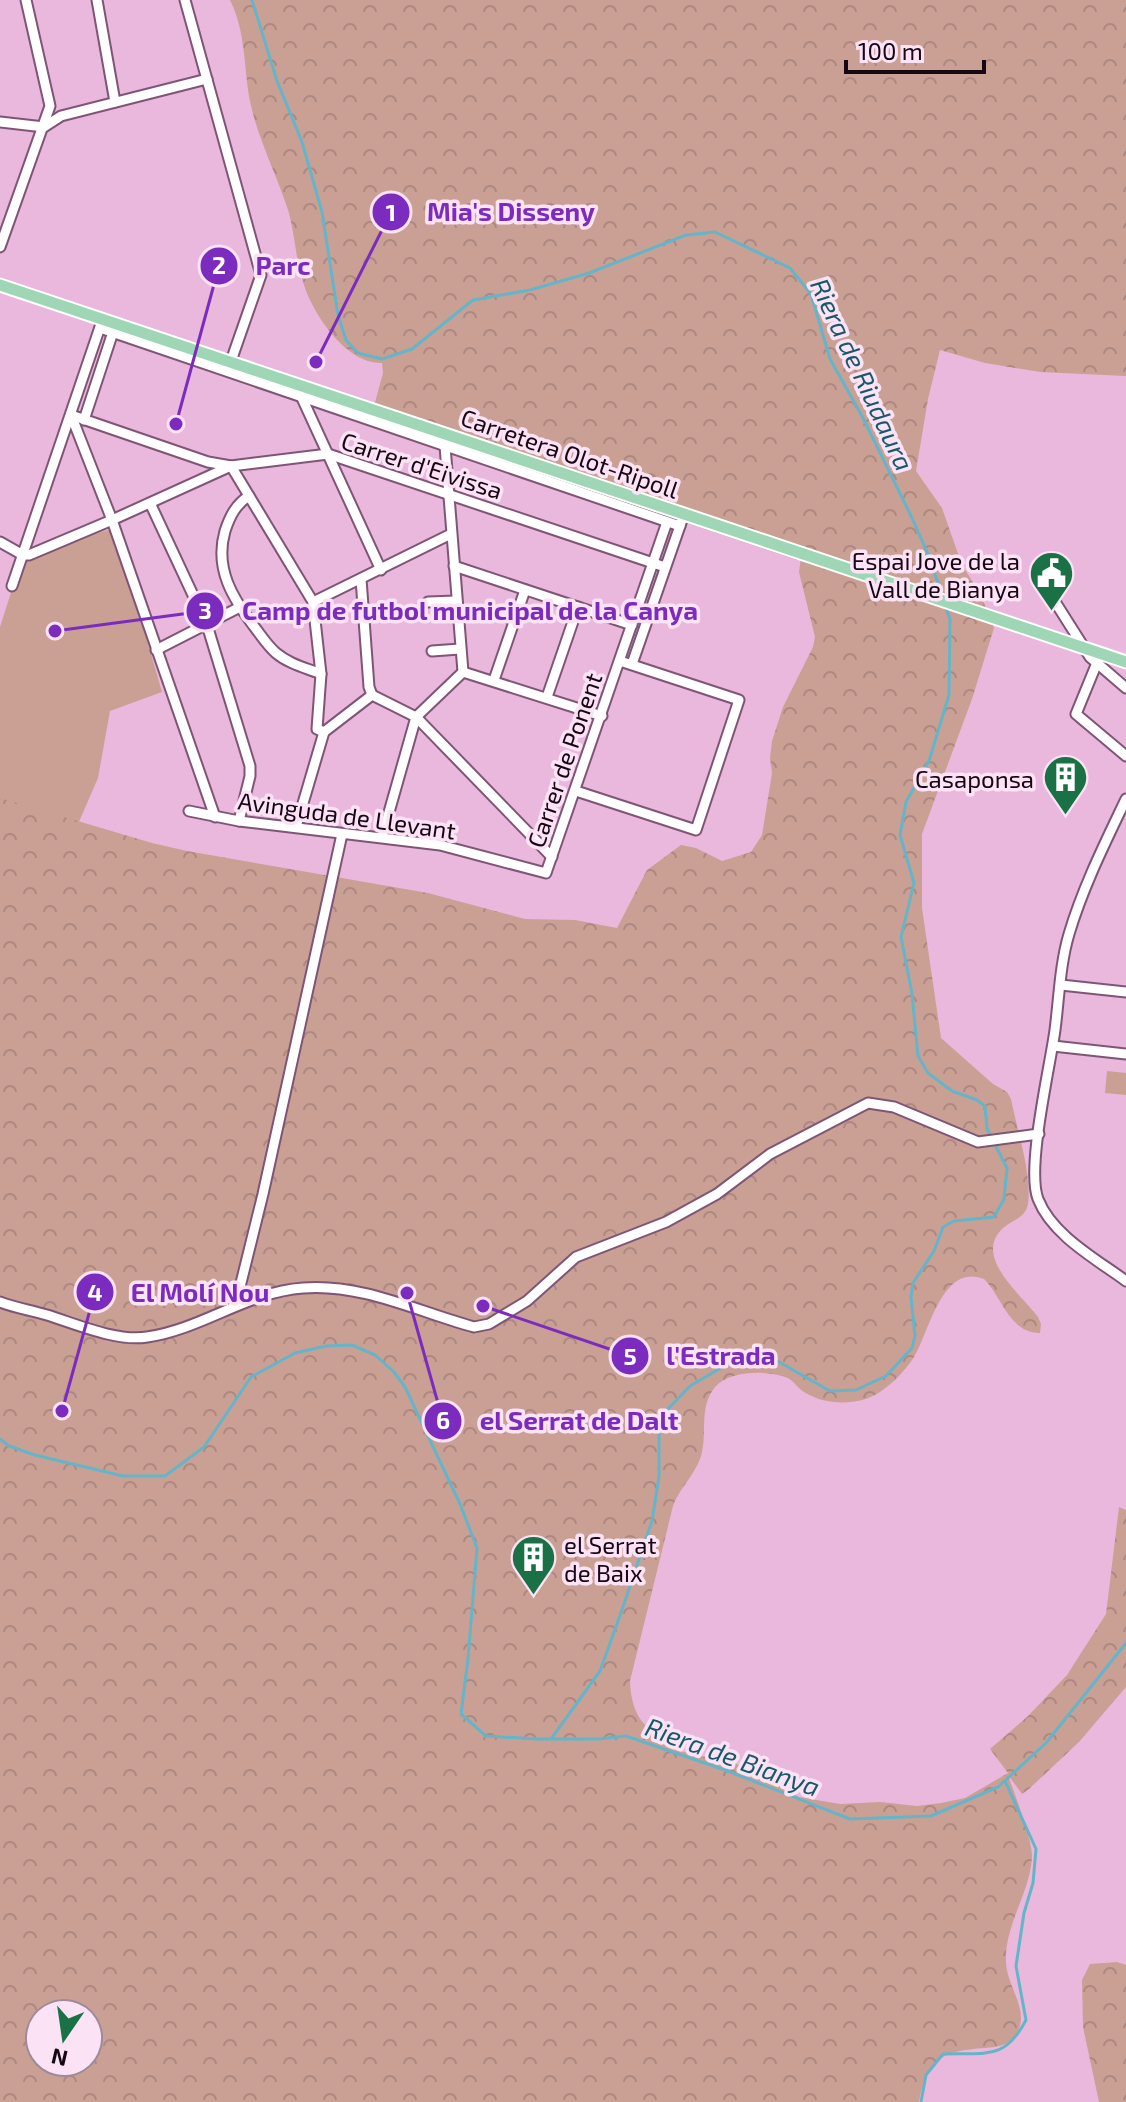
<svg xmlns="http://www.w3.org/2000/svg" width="1126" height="2102" viewBox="0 0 1126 2102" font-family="'Exo 2',sans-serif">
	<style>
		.grass { fill: #caa095 }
		.forest { fill: url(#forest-crowns); fill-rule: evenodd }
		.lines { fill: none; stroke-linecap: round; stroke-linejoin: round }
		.stream { stroke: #65b5c9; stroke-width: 3 }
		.minor-casing { stroke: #7f5575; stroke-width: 13 }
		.major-casing { stroke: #fff; stroke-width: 15 }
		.minor { stroke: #fff; stroke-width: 9 }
		.major { stroke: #9fd7b6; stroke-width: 11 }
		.labels { text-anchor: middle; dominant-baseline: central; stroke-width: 7; stroke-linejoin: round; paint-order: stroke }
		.street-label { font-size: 24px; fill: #170714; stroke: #fbe2f4 }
		.poi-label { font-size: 24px; fill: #170714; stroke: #fbe2f4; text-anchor: end }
		.water-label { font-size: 26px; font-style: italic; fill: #175968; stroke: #fbe2f4 }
		.leader { fill: none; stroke: #7b2cbf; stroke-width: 3 }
		.callout-dot { fill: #7b2cbf; stroke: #fbe2f4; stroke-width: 3 }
		.mark-label { font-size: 24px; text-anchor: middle; font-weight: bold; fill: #fff }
		.callout-label { font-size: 26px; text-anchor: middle; font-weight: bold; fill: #7b2cbf; stroke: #fbe2f4; stroke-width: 7; stroke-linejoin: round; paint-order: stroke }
	</style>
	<defs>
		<pattern id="forest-crowns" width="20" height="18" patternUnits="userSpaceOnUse" patternTransform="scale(2)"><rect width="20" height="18" fill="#caa095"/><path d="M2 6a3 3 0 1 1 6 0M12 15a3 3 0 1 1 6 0" fill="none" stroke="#ad8880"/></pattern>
	</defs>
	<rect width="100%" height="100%" fill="#e9b8dc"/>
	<g class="grass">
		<path d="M115 528 162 692 110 711 98 778 55 877 0 856V627L23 555Z"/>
		<path d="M1107 1071 1126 1073V1095L1105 1093Z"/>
	</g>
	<g class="forest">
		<path d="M230 0H1126V376L1040 372 985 363 940 350 928 399 916 471 942 508 962 565 980 593 994 628 972 699 922 834V908L941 1038 993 1084 1007 1092 1011 1099C1017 1130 1032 1174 1028 1204 1026 1216 1016 1219 1007 1225 968 1253 1021 1294 1038 1317L1041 1324 1040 1333C1009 1333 1003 1298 984 1279 942 1262 929 1333 914 1357 905 1371 893 1383 880 1392 859 1406 826 1406 804 1392 797 1388 793 1379 785 1377 766 1370 729 1371 715 1387 699 1407 707 1430 702 1452 698 1472 680 1487 673 1506L630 1681C631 1710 641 1732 672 1739L671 1749 753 1768 799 1797 840 1804 880 1802 917 1806 941 1803 965 1798 1008 1773 990 1749 1028 1716 1067 1675 1106 1614 1119 1507 1126 1510V1687L1079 1742 1029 1789 1022 1794 1008 1775C1014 1793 1033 1840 1032 1857 1030 1894 1004 1925 1006 1963 1007 1988 1034 2015 1013 2038 1006 2046 996 2047 985 2048 942 2051 927 2058 919 2102H0V798L152 843 187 851 428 893 525 919 575 920 617 928 647 870 681 845 696 848 722 861 751 852 762 835 772 773 770 758 772 741 783 707 813 647 815 637 799 572 801 557 797 560 371 417 383 373 382 363C347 364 314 316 304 285 296 262 295 236 289 213 277 174 256 136 249 96 244 64 245 30 230 0ZM40 2014H88V2062H40Z"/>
		<path d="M1117 1962 1126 1965V2102H1099L1083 2027 1082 1980 1090 1964Z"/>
	</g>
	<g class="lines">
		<g class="stream">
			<path d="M252 0 277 81 302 142 322 212 338 315 346 340 358 353 382 359 412 349 473 300 530 290 589 273 686 235 715 232 790 268 811 294 830 359 862 416 912 518 928 554 942 595"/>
			<path d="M0 1439 9 1446 35 1455 123 1476H165L204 1447 251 1377 295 1353 326 1346 352 1345 375 1355 394 1372 405 1387 460 1504 477 1548 468 1659 461 1714 486 1736 537 1739H599L626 1736 725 1770 850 1819 931 1816 998 1787 1046 1743 1126 1643"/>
			<path d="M551 1739 600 1671 623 1607 652 1521 659 1476V1434L666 1411 690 1386 736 1359 761 1358 779 1362 830 1391 856 1390 886 1376 912 1348 915 1336 911 1297 913 1283 934 1251 943 1227 954 1221 994 1217 1004 1199 1007 1168 987 1129 985 1106 977 1100 952 1091 928 1073 918 1056 912 994 901 937 914 883 900 835 906 802 929 761 949 695 950 619 945 606"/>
			<path d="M921 2102 926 2075 943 2054C985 2052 1004 2062 1026 2020L1016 1966 1024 1913 1033 1883 1036 1849 1005 1781"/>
		</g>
		<defs>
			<g id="minor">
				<path d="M97 0 115 102"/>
				<path d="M185 0 261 275 231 361"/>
				<path d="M0 122 44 127 61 116 207 79"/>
				<path d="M0 247 50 106 26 0"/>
				<path d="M100 328 680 526"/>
				<path d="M302 398 381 570"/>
				<path d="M71 415 208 462 231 466 328 454 665 567"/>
				<path d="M71 415 112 520 215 817"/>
				<path d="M84 420 113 332"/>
				<path d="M445 446 463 672"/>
				<path d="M249 496C236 504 230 516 225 531 214 569 233 599 256 629 262 637 268 646 276 653 289 664 306 668 321 674"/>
				<path d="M150 503 207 625 250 766V776L239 821"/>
				<path d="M0 542 23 555H29L112 520 231 466 313 602 321 674 317 729 324 732 296 827"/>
				<path d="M454 566 632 625"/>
				<path d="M361 579 369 687 372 695"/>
				<path d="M12 586 101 324"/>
				<path d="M1052 597 1090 657 1126 688"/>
				<path d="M313 602 451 534"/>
				<path d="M428 602 456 601"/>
				<path d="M156 650 240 607"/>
				<path d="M432 651 460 649"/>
				<path d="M1101 653 1076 714 1126 756"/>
				<path d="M632 664 682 520"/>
				<path d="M494 680 525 590"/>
				<path d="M547 697 578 607"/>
				<path d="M324 732 372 695 416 717 552 857"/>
				<path d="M576 791 696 830 739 700 620 661"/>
				<path d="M1126 799C1105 843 1083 887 1069 934 1060 964 1059 999 1055 1030 1050 1067 1026 1168 1038 1199 1052 1235 1096 1259 1126 1281"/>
				<path d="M189 811 239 821 440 845 546 873 667 522"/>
				<path d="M382 837 416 717 463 672 602 716"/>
				<path d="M1061 985 1126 992"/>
				<path d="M1053 1046 1126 1054"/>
				<path d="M244 1301 240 1287 263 1194 342 834"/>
				<path d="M0 1302C15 1308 31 1310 47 1315 76 1324 117 1342 147 1337 202 1329 247 1292 303 1288 361 1283 419 1312 474 1327L489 1324 527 1301 576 1257 666 1222 717 1194 770 1154 868 1103 894 1107 978 1142 1039 1134"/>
			</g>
			<path id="major" d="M0 285 1126 662"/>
		</defs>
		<use href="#minor" class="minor-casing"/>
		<use href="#major" class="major-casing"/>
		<use href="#minor" class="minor"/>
		<use href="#major" class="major"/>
	</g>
	<defs>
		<symbol id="civic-pin" viewBox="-11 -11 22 30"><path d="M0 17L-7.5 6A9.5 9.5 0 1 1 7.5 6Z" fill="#1a7145" stroke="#fbe2f4"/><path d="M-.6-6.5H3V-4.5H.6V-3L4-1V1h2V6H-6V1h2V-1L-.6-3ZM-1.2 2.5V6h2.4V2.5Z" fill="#fff"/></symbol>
		<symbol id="building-pin" viewBox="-11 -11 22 30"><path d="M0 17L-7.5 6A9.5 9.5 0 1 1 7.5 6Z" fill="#1a7145" stroke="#fbe2f4"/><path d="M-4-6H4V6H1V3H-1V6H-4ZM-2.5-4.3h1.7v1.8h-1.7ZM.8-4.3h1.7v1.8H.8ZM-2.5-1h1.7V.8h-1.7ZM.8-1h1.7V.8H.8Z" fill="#fff"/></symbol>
	</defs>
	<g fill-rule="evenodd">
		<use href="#civic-pin" x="1026" y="548" width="51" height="69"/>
		<use href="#building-pin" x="1040" y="752" width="51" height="69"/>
		<use href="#building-pin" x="508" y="1532" width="51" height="69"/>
	</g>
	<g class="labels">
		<g class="street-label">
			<text transform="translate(570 453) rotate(19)">Carretera Olot-Ripoll</text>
			<text transform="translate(422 465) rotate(18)">Carrer d'Eivissa</text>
			<text transform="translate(564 760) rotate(-71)">Carrer de Ponent</text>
			<text transform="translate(347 815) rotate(8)">Avinguda de Llevant</text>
		</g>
		<g class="poi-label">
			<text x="1020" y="560">Espai Jove de la<tspan x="1020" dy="28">Vall de Bianya</tspan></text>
			<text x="1034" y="778">Casaponsa</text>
			<text x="564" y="1544" text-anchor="start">el Serrat<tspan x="564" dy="28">de Baix</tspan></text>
		</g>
		<g class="water-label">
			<text transform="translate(863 374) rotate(65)">Riera de Riudaura</text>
			<text transform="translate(733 1756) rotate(20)">Riera de Bianya</text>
		</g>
	</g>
	<path class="leader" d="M316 362L391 212M176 424L219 266M55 631L205 611M62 1411L95 1292M483 1306L630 1356M407 1293L443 1421"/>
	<g class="callout-dot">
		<circle cx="316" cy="362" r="8"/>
		<circle cx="176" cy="424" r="8"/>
		<circle cx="55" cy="631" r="8"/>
		<circle cx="62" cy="1411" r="8"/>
		<circle cx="483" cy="1306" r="8"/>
		<circle cx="407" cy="1293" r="8"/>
		<circle cx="391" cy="212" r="20"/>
		<circle cx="219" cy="266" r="20"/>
		<circle cx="205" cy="611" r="20"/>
		<circle cx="95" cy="1292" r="20"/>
		<circle cx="630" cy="1356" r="20"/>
		<circle cx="443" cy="1421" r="20"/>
	</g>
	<g class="mark-label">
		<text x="391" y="221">1</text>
		<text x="219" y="274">2</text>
		<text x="205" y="619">3</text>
		<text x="95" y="1301">4</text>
		<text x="630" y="1365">5</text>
		<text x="443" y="1429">6</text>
	</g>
	<g class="callout-label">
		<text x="511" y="221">Mia's Disseny</text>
		<text x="283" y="275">Parc</text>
		<text x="470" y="620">Camp de futbol municipal de la Canya</text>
		<text x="200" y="1302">El Molí Nou</text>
		<text x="721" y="1365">l'Estrada</text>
		<text x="579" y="1430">el Serrat de Dalt</text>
	</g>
	<g transform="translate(64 2038) rotate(193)"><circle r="38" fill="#fbe2f4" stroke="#a08a9a" stroke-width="2"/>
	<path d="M0-6L14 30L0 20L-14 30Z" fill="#1a7145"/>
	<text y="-12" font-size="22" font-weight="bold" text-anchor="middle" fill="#170714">N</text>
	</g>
	<path d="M846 60v12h138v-12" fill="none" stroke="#170714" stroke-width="4"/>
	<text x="858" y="60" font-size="24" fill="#170714" stroke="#fbe2f4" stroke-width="6" paint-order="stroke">100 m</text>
</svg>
